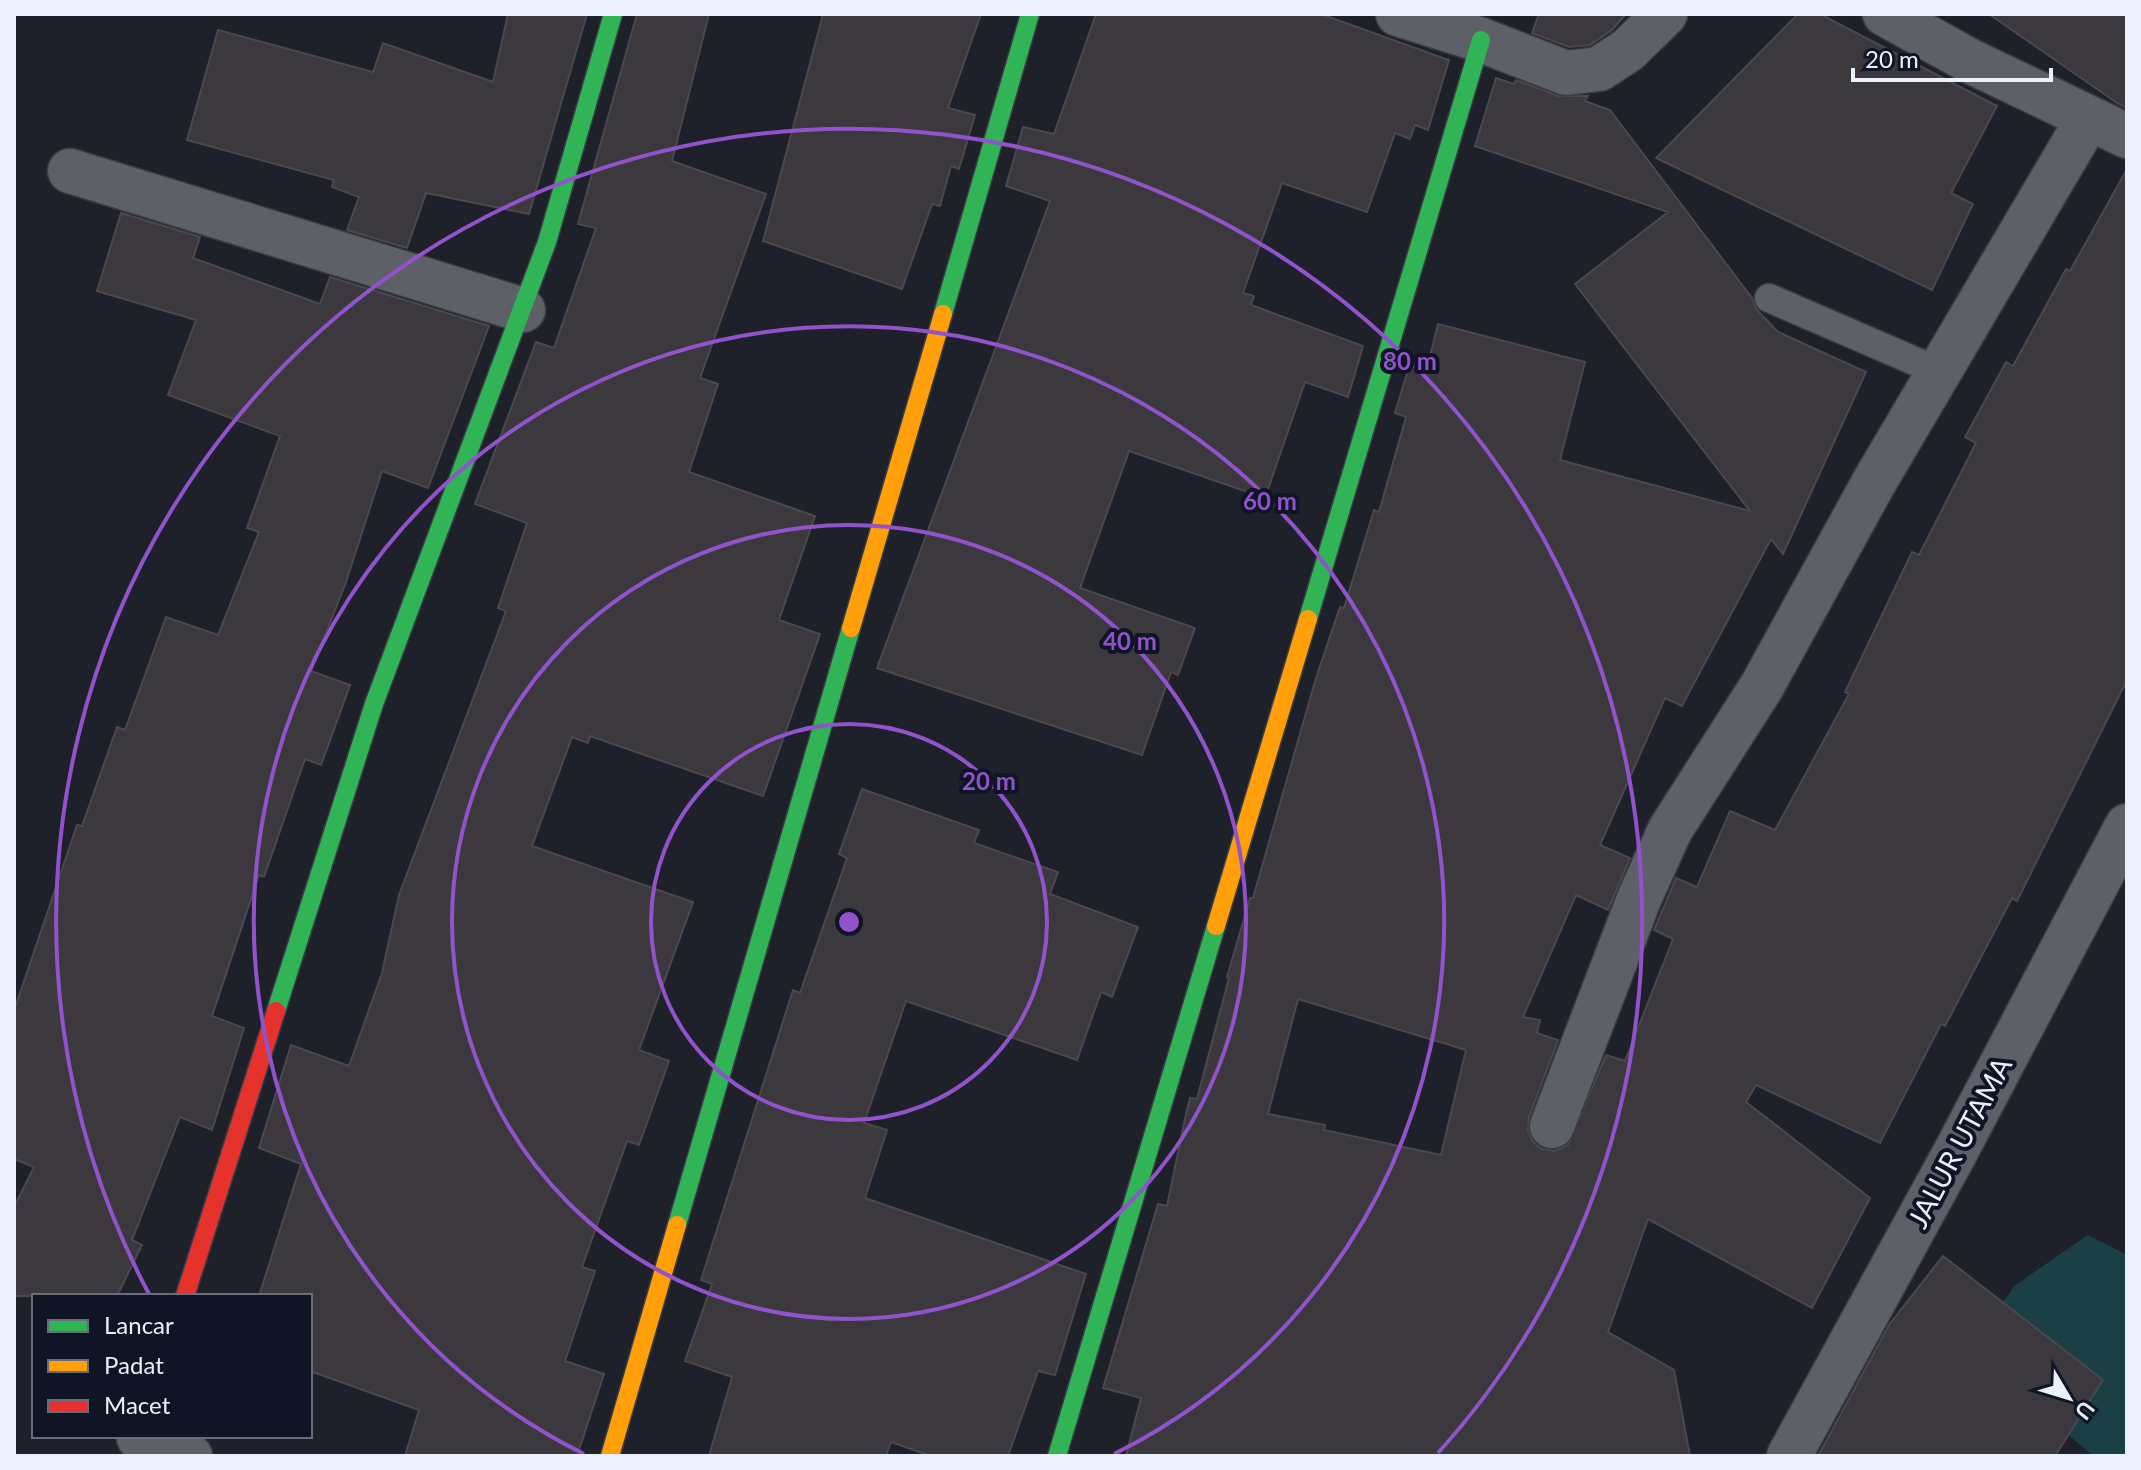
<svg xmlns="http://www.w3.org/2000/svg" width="2141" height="1470" viewBox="0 0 2141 1470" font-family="Lato,sans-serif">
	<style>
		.water { fill: #1a3f44 }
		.building { fill: #3b383e; stroke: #4b484e; stroke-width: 2; fill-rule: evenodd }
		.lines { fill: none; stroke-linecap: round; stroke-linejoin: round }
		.lane-casing { stroke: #3a3c45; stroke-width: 31 }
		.street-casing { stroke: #3a3c45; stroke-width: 47 }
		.fast-casing { stroke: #3a3c45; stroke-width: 21 }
		.slow-casing { stroke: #3a3c45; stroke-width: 21 }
		.jam-casing { stroke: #3a3c45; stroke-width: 21 }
		.lane { stroke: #5d6067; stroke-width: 28 }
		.street { stroke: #5d6067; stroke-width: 44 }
		.fast { stroke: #30b455; stroke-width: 18 }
		.slow { stroke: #ff9f0a; stroke-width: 18 }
		.jam { stroke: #e5322d; stroke-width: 18 }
		.ring { fill: none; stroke: #9153cb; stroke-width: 4 }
		.labels { text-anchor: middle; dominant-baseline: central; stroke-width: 8; stroke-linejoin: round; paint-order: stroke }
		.street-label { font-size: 28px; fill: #ebf0fd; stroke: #101526 }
		.centre { fill: #9153cb; stroke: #101526; stroke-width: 4 }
		.ring-label { font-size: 24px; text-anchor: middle; font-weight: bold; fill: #9153cb; stroke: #101526; stroke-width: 8; stroke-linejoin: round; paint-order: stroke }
	</style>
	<rect width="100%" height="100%" fill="#1e212a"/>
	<path class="water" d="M2088 1235 2127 1255V1456H2093L2055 1423 1916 1437 2014 1286Z"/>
	<g class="building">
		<path d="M508 14H587L529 214 426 193 407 248 347 230 359 197 332 187 334 180 187 140 218 30 373 72 383 43 493 82Z"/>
		<path d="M637 14H709L672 161 766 194 700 378 718 384 689 472 815 516 779 620 820 634 763 796 590 736 588 743 572 737 532 846 693 902 639 1050 669 1061 639 1145 627 1141 582 1267 595 1271 565 1361 604 1374 577 1456H405L419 1410 310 1371V1296H259L301 1164 259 1148 291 1045 349 1066 382 973 399 895 506 611 498 608 527 523 475 504 536 342 554 348 596 228 578 224Z"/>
		<path d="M823 14H981L948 108 975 115 959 169 951 166 940 206 932 204 902 289 763 241Z"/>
		<path d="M1096 14H1321L1449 60 1428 130 1415 125 1410 139 1395 133 1367 212 1282 183 1243 293 1254 296 1251 305 1363 346 1348 397 1305 382 1265 498 1129 451 1080 588 1195 628 1178 675 1171 672 1142 755 877 668 1050 201 1006 186 1023 127 1054 134Z"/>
		<path d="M1539 14H1626L1612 30 1590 45 1569 47 1532 33Z"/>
		<path d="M1798 14H1820L1997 106 1951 193 1973 204 1932 290 1656 158Z"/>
		<path d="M1989 14H2127V108L2117 103Z"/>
		<path d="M1496 78 1514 84 1516 80 1558 96H1588L1585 101 1610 110 1752 298 1756 309 1778 332 1866 372 1783 554 1771 539 1682 706 1665 698 1600 845 1630 858 1608 910 1576 895 1523 1017 1540 1020 1537 1033 1558 1040 1529 1117 1528 1131 1533 1142 1542 1149 1555 1151 1568 1145 1606 1055 1625 1061 1673 939 1654 930 1676 878 1697 887 1730 811 1775 830 1849 694 1845 692 1912 552 1919 555 1976 443 1965 437 2006 362 2013 366 2066 269 2070 271 2127 169V680L2017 901 2012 898 1945 1026 1941 1024 1880 1143 1756 1085 1746 1102 1870 1198 1812 1308 1648 1219 1608 1332 1674 1370 1690 1456H1126L1141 1398 1103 1388 1158 1204 1167 1206 1186 1114 1190 1098 1197 1099 1229 978 1227 977 1250 898H1253L1316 678 1340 607 1344 608 1374 510 1379 512 1406 417 1395 413 1410 363 1427 369 1438 324 1585 362 1560 460 1750 511 1575 284 1668 212 1475 146ZM1298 999 1466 1050 1441 1155 1324 1130 1325 1125 1268 1114Z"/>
		<path d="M121 213 200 237 193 258 320 304 330 277 489 326 428 488 382 471 345 585 311 671 350 685 321 765 305 759 264 877 259 875 212 1016 244 1028 212 1130 180 1117 132 1240 142 1245 117 1296H14V1207L34 1167 14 1159V1011L77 825 82 826 117 727 125 730 166 617 218 635 259 532 247 528 280 436 168 395 196 320 97 291Z"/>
		<path d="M862 789 979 830 974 843 1058 872 1050 894 1138 927 1112 997 1101 992 1077 1060 906 1001 864 1123 887 1130 865 1198 1086 1274 1055 1375 1038 1371 1008 1456H931L891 1442 886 1456H709L732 1377 685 1361 712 1284 701 1280 793 990 800 993 847 858 839 854Z"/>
		<path d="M1943 1256 2103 1380 2055 1456H1818L1889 1325Z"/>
	</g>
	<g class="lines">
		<defs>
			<path id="lane" d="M1769 298 1940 372"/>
			<g id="street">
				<path d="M1398 14 1481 40 1566 73 1599 69 1628 50 1665 14"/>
				<path d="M1885 14 1970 61 2127 136"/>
				<path d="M70 171 523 310"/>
				<path d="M1552 1126 1639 899 1670 830 1762 686 1873 484 2088 119"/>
				<path d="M139 1438 190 1456"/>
				<path d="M1789 1456 1956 1151 2127 826"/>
			</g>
			<g id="fast">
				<path d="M943 314 1030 14"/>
				<path d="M1308 619 1481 40"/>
				<path d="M276 1011 374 704 547 242 613 14"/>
				<path d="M677 1225 851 628"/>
				<path d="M1057 1456 1216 926"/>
			</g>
			<g id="slow">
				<path d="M851 628 943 314"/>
				<path d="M1216 926 1308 619"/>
				<path d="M610 1456 677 1225"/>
			</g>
			<path id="jam" d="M185 1296 276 1011"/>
		</defs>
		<use href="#lane" class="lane-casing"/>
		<use href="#street" class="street-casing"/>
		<use href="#fast" class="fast-casing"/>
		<use href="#slow" class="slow-casing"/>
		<use href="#jam" class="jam-casing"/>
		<use href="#lane" class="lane"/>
		<use href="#street" class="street"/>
		<use href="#fast" class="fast"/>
		<use href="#slow" class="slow"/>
		<use href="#jam" class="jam"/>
	</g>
	<g class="ring">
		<circle cx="849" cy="922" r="198"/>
		<circle cx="849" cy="922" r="397"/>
		<path d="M584 1454A595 595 0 1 1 1114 1454"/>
		<path d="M149 1294A793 793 0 1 1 1438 1453"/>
	</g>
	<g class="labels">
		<g class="street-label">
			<text transform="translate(1959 1142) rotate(-62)">JALUR UTAMA</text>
		</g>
	</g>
	<circle cx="849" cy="922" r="12" class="centre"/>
	<g class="ring-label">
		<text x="1410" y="370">80 m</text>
		<text x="1270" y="510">60 m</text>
		<text x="1130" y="650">40 m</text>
		<text x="989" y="790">20 m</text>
	</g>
	<rect width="2141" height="1470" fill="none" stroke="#ebf0fd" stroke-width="32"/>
	<rect x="32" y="1294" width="280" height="144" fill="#101526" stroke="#686d7c" stroke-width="2"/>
	<rect x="48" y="1320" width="40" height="12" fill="#30b455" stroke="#686d7c" stroke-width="2"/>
	<text x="104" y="1334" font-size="24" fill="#ebf0fd">Lancar</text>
	<rect x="48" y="1360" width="40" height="12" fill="#ff9f0a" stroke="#686d7c" stroke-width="2"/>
	<text x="104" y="1374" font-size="24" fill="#ebf0fd">Padat</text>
	<rect x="48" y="1400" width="40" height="12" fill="#e5322d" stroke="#686d7c" stroke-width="2"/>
	<text x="104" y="1414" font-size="24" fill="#ebf0fd">Macet</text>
	<g transform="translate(2069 1398) rotate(128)" stroke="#101526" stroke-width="6" paint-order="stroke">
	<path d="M0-6L14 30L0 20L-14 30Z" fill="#ebf0fd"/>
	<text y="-12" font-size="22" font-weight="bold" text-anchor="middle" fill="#ebf0fd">U</text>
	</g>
	<path d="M1853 68v12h198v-12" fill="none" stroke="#ebf0fd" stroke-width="4"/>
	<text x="1865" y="68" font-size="24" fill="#ebf0fd" stroke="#101526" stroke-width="6" paint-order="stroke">20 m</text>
</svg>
